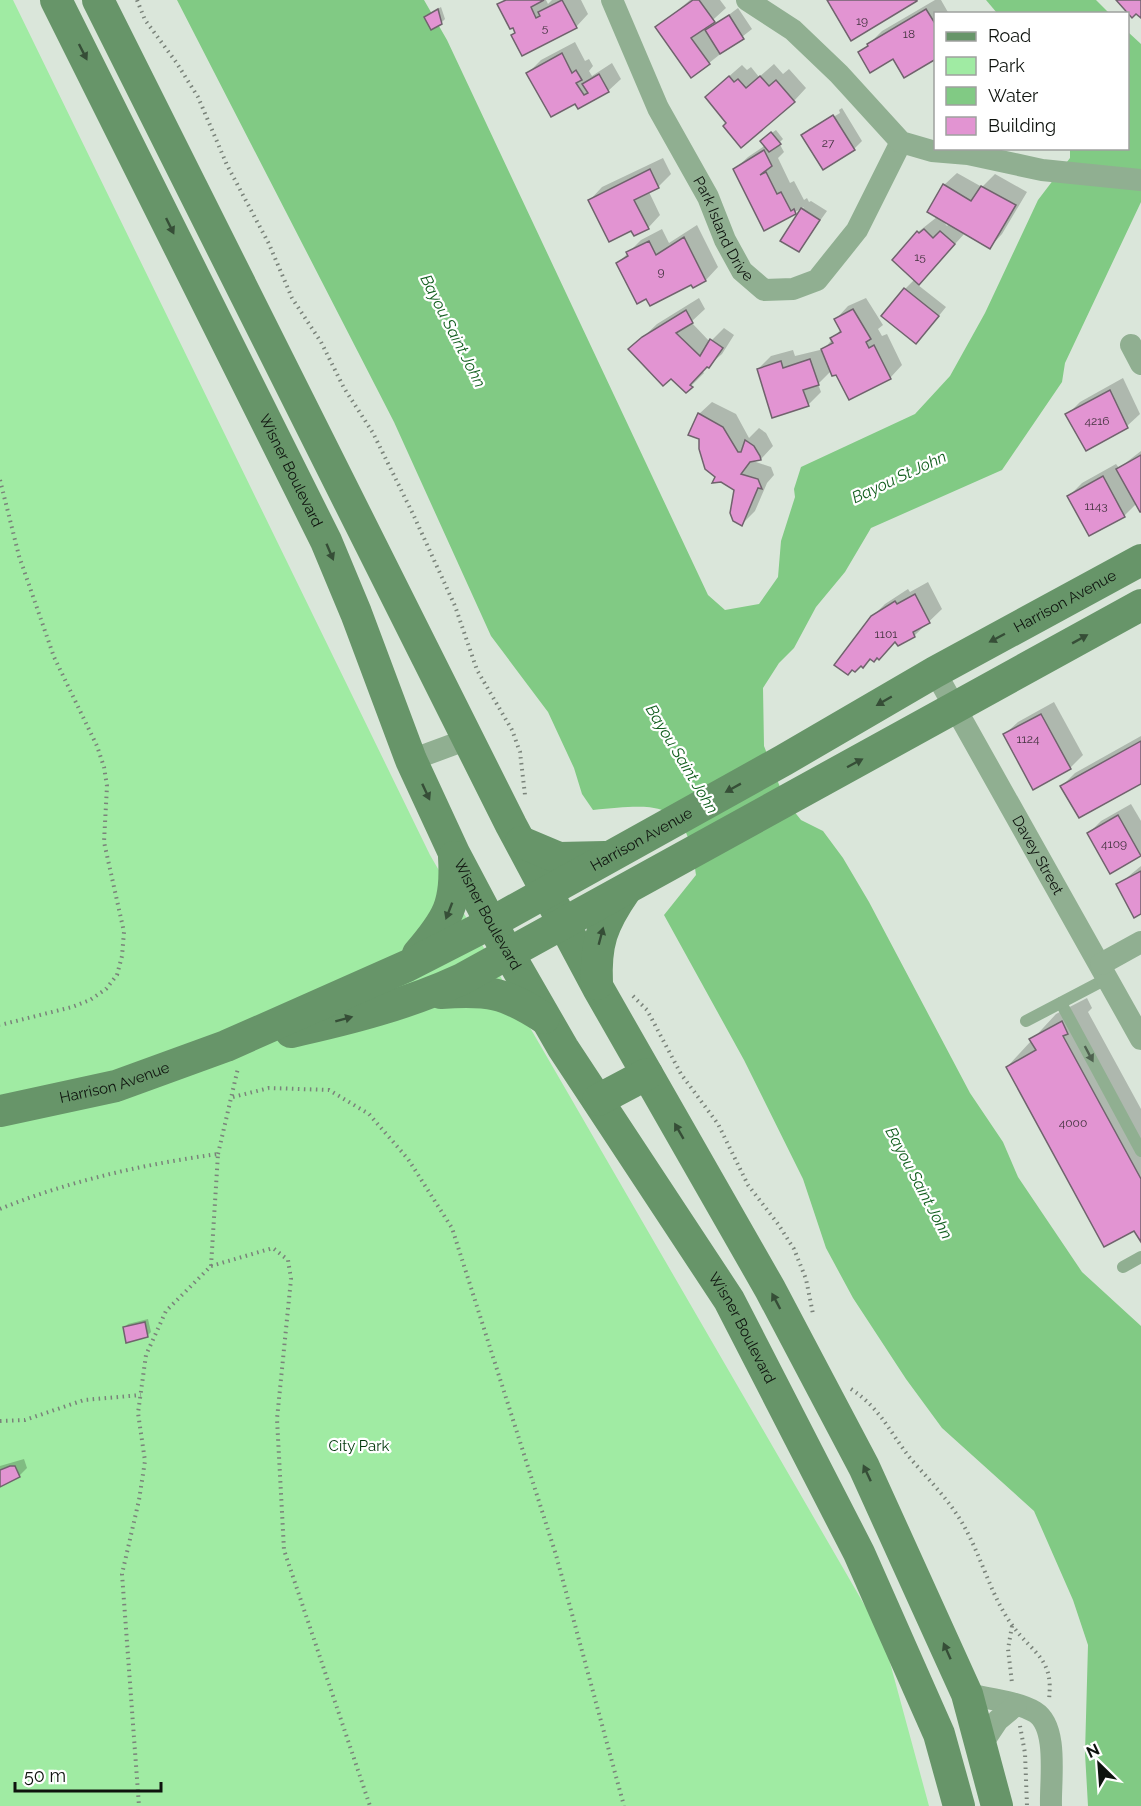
<svg xmlns="http://www.w3.org/2000/svg" width="1141" height="1806" viewBox="0 0 1141 1806" font-family="Raleway,sans-serif">
	<style>
		.green { fill: #a0eba3 }
		.water { fill: #81ca84 }
		.shadow { fill: #0003; fill-rule: evenodd }
		.building { fill: #e294d2; stroke: #70636d; stroke-width: 1.5 }
		.lines { fill: none; stroke-linecap: round; stroke-linejoin: round }
		.path { stroke: #7a837a; stroke-width: 4; stroke-dasharray: 1.5 4.5; stroke-linecap: butt }
		.lane { stroke: #90af91; stroke-width: 12 }
		.street { stroke: #90af91; stroke-width: 22 }
		.secondary { stroke: #679569; stroke-width: 32 }
		.oneway { fill: #364e37 }
		.oneway2 { fill: #4f6150 }
		.labels { text-anchor: middle; dominant-baseline: central; stroke-width: 4.5; stroke-linejoin: round; paint-order: stroke }
		.number-label { font-size: 12px; fill: #43333f }
		.street-label { font-size: 15px; fill: #0e130e; stroke: #fff }
		.park-label { font-size: 15px; fill: #00370a; stroke: #fff }
		.water-label { font-size: 16px; font-style: italic; fill: #125f1e; stroke: #fff }
	</style>
	<rect width="100%" height="100%" fill="#dae6da"/>
	<path class="green" d="M0 0H13L430 855 883 1637 929 1806H0Z"/>
	<g class="water">
		<path d="M177 0H424L447 40 708 595 725 610 759 604 778 577 781 541 795 497 794 489 801 467 915 414 950 376 985 313 1038 200 1070 158V149L1128 148V32L1141 44V202L1065 363 1062 382 1002 470 871 528 845 572 816 607 794 648 779 663 763 688 764 746 785 800 801 820 823 831 843 858 869 902 970 1093 1003 1142 1018 1177 1082 1272 1141 1326V1806H1088L1085 1753 1088 1645 1073 1600 1034 1511 942 1428 906 1379 853 1298 826 1248 803 1179 744 1060 664 915 696 875C688 798 657 804 593 810L582 794 574 768 548 712 491 636 394 422Z"/>
		<path d="M986 0H1096L1109 13H997Z"/>
	</g>
	<g class="shadow">
		<path d="M504 0H546L548 4 552 0H581L588 14 576 27 513 35 516 32 499 5Z"/>
		<path d="M690 0H720L726 8 705 27 707 31 738 8 752 29 709 63 657 28Z"/>
		<path d="M935 0H941L949 14H936V58L893 57 860 53 882 31Z"/>
		<path d="M441 7 445 19 441 23 425 17Z"/>
		<path d="M575 42 585 61 589 59 593 66 589 71 592 76 612 63 621 79 608 91 576 102 528 73 541 60Z"/>
		<path d="M774 64 783 74 789 69 806 88 794 101 728 122 719 85 742 65 747 70 751 67 759 77Z"/>
		<path d="M842 108 862 141 854 149 803 136 810 128V131L840 113 839 110Z"/>
		<path d="M776 130 783 139 779 143 784 152 778 158 790 183 794 181 804 200 807 198 809 202 811 201 827 211 799 250 782 240 804 207 765 229 735 169 748 157 766 145V137Z"/>
		<path d="M663 158 671 174 658 187 649 192 660 215 648 228 590 200 602 187Z"/>
		<path d="M957 173 982 187 995 174 1027 192 1002 234 990 247 965 233 918 285 946 307 924 334 905 289 915 279 918 232 937 217 944 185ZM941 219 949 224 947 226Z"/>
		<path d="M697 225 718 267 706 280 694 286 692 283 618 263 641 240 662 229 669 243Z"/>
		<path d="M699 298 705 309 691 322 710 342 724 328 734 335 722 354 702 371 704 373 686 391 671 377 631 349 657 324Z"/>
		<path d="M866 298 883 325 878 329 882 336 887 334 902 365 890 378 831 371 818 384 821 392 808 405 758 369 771 356 793 350 795 356 824 349 841 329 836 319 848 306Z"/>
		<path d="M1123 378 1140 414 1127 426 1086 449 1067 415 1080 402Z"/>
		<path d="M712 402 736 414 749 438 759 428 766 433 773 446 761 459 750 460 771 467 774 475 767 483 755 511 742 524 736 489 717 477 699 414Z"/>
		<path d="M1141 451V510L1137 503 1124 516 1089 534 1069 496 1082 483 1116 464 1119 468Z"/>
		<path d="M928 582 942 609 914 636 896 640 863 666 872 617 885 604 908 589 910 592Z"/>
		<path d="M1054 702 1083 755 1070 768 1034 788 1005 734 1018 722Z"/>
		<path d="M1141 736V782L1062 786 1075 773Z"/>
		<path d="M1131 804 1141 821V854L1111 872 1089 833 1101 821Z"/>
		<path d="M1141 866V912L1118 885Z"/>
		<path d="M1087 998 1092 1008 1088 1012 1141 1109V1239L1007 1067 1056 1014Z"/>
		<path d="M148 1319 151 1332 147 1336 124 1328 128 1324Z"/>
		<path d="M24 1459 27 1468 19 1476 0 1484V1466Z"/>
	</g>
	<g class="building">
		<path d="M506 0H544L531 7 536 18 540 16 538 12 562 0 577 28 522 56 511 35 515 33 513 28 510 29 497 4Z"/>
		<path d="M693 0H699L715 22 691 38 710 64 691 78 655 27Z"/>
		<path d="M827 0H917V1L851 41Z"/>
		<path d="M1116 0H1141V18L1136 14 1132 18Z"/>
		<path d="M438 9 442 24 431 30 424 17Z"/>
		<path d="M926 9 936 25V59L904 78 893 59 870 73 858 52 868 46 867 44Z"/>
		<path d="M729 15 744 39 720 54 705 30Z"/>
		<path d="M562 53 572 73 576 70 582 80 576 83 584 95 588 93 582 84 599 74 609 92 578 109 575 104 551 117 526 73Z"/>
		<path d="M729 76 734 82 738 79 746 88 760 76 769 86 776 80 795 102 741 148 723 126 726 123 705 97Z"/>
		<path d="M833 115 855 150 823 170 801 135Z"/>
		<path d="M771 132 781 144 769 152 760 141Z"/>
		<path d="M764 150 772 166 760 175 766 172 777 194 781 192 791 211 794 209 796 214 764 231 733 169Z"/>
		<path d="M650 169 659 188 634 200 649 229 634 236 631 231 609 242 588 200Z"/>
		<path d="M943 184 971 201 981 186 1016 205 990 249 927 212Z"/>
		<path d="M801 208 820 220 799 252 780 241Z"/>
		<path d="M924 229 933 238 940 231 955 244 919 285 892 260 917 231 919 233Z"/>
		<path d="M684 237 706 281 693 288 691 285 650 306 646 299 637 304 616 263 628 256 626 252 649 241 656 255Z"/>
		<path d="M904 288 939 316 916 344 881 316Z"/>
		<path d="M853 309 871 339 866 342 869 348 874 345 891 379 849 400 836 375 832 376 821 349 833 343 830 338 841 332 834 319Z"/>
		<path d="M686 310 693 323 676 333 700 356 710 339 723 348 709 368 707 367 690 385 693 387 686 393 671 379 663 386 628 349 642 337Z"/>
		<path d="M810 359 819 385 803 390 809 406 772 418 757 369 781 361 783 368Z"/>
		<path d="M1110 390 1128 428 1086 451 1065 414Z"/>
		<path d="M698 413 723 427 738 452H741L745 440 754 446 760 456 761 460 750 462 741 474 758 479 762 489 758 488 742 526 733 521 730 513 734 490 721 482 712 483 715 477 705 469 699 449V439L688 435Z"/>
		<path d="M1141 455V512H1140L1116 469Z"/>
		<path d="M1103 476 1125 517 1089 536 1067 496Z"/>
		<path d="M915 594 930 623 913 632 915 637 898 646 895 642 879 660 877 658 874 662 870 659 863 668 861 666 855 672 852 670 848 675 834 665 871 616 895 601 897 604Z"/>
		<path d="M1041 714 1071 769 1033 790 1003 734Z"/>
		<path d="M1141 741V784L1079 818 1060 786Z"/>
		<path d="M1118 815 1141 856 1110 874 1087 833Z"/>
		<path d="M1141 871V914L1134 918 1116 884Z"/>
		<path d="M1062 1021 1068 1034 1063 1036 1141 1179V1242L1134 1231 1104 1247 1006 1067 1036 1050 1029 1039Z"/>
		<path d="M145 1322 148 1337 126 1343 123 1327Z"/>
		<path d="M10 1466H15L20 1477 0 1487V1470Z"/>
	</g>
	<g class="lines">
		<g class="path">
			<path d="M137 0 145 20 176 62 198 97 227 165 269 244 292 298 321 342 344 388 373 433 413 514 455 606 477 670 512 730 520 752 525 795"/>
			<path d="M0 480 19 556 54 657 97 746 104 767 107 786 104 842 124 932 122 956 117 975 106 989 90 1000 72 1007 0 1025"/>
			<path d="M633 996 647 1010 681 1074 718 1124 748 1185 778 1224 794 1249 806 1279 813 1314"/>
			<path d="M233 1097 269 1088 329 1090 369 1114 408 1159 452 1228 556 1555 624 1806"/>
			<path d="M218 1154 238 1068"/>
			<path d="M0 1209C68 1181 145 1164 218 1154L211 1266 166 1311 146 1355 138 1413 145 1461 139 1500 122 1574 139 1806"/>
			<path d="M211 1266 273 1248 288 1260 291 1279 277 1419 284 1550 370 1806"/>
			<path d="M851 1389C881 1409 889 1431 910 1458 929 1480 950 1501 964 1526 982 1558 991 1596 1012 1625 1033 1654 1054 1658 1049 1699"/>
			<path d="M0 1421 25 1420 84 1400 141 1395"/>
			<path d="M1012 1626 1008 1649 1012 1683"/>
			<path d="M1020 1726 1025 1753 1027 1806"/>
		</g>
		<g class="lane">
			<path d="M1061 1003 1141 1151"/>
			<path d="M1026 1021 1108 978"/>
			<path d="M1123 1267 1141 1257"/>
		</g>
		<g class="street">
			<path id="s1" d="M612 0 658 108 708 197 725 240 742 271 764 290 793 289 817 280 857 230 901 142"/>
			<path d="M747 0 793 30 839 74 901 142 932 151 968 154 1042 170 1141 180"/>
			<path d="M1131 345 1141 364"/>
			<path id="s2" d="M935 672 1141 1039"/>
			<path d="M411 760 468 739"/>
			<path d="M1101 964 1141 942"/>
			<path d="M967 1694C988 1699 1016 1701 1035 1712 1059 1727 1050 1781 1051 1806"/>
			<path d="M982 1744 998 1720 1016 1705"/>
		</g>
		<g class="secondary">
			<path id="s3" d="M56 0 326 541 356 613 411 760 454 853 491 923 563 1048 729 1300 859 1553 939 1734 959 1806"/>
			<path d="M98 0 511 825 598 988 770 1289 864 1467 967 1694 997 1806"/>
			<path d="M521 842 559 858 605 857"/>
			<path d="M418 954C448 919 457 904 454 857"/>
			<path d="M597 984C595 944 602 924 625 891"/>
			<path d="M441 993C489 990 504 992 544 1018"/>
			<path d="M291 1032C350 1019 408 1004 462 979L1141 605"/>
			<path d="M598 1100 647 1074"/>
			<path id="s4" d="M0 1111 116 1086 226 1046 407 966 491 923 784 760 935 672 1141 560"/>
		</g>
	</g>
	<defs><path id="oneway-solid" d="M-6-.8H1V-3.2L6.5 0L1 3.2V.8H-6Z" transform="scale(1.5)"/></defs>
	<g class="oneway">
		<use href="#oneway-solid" transform="translate(83 52) rotate(63)"/>
		<use href="#oneway-solid" transform="translate(170 226) rotate(64)"/>
		<use href="#oneway-solid" transform="translate(330 552) rotate(67)"/>
		<use href="#oneway-solid" transform="translate(997 638) rotate(152)"/>
		<use href="#oneway-solid" transform="translate(1080 639) rotate(-29)"/>
		<use href="#oneway-solid" transform="translate(884 701) rotate(150)"/>
		<use href="#oneway-solid" transform="translate(855 763) rotate(-28)"/>
		<use href="#oneway-solid" transform="translate(733 788) rotate(151)"/>
		<use href="#oneway-solid" transform="translate(426 792) rotate(65)"/>
		<use href="#oneway-solid" transform="translate(449 911) rotate(111)"/>
		<use href="#oneway-solid" transform="translate(601 936) rotate(-75)"/>
		<use href="#oneway-solid" transform="translate(344 1019) rotate(-15)"/>
		<use href="#oneway-solid" transform="translate(679 1131) rotate(-120)"/>
		<use href="#oneway-solid" transform="translate(776 1301) rotate(-118)"/>
		<use href="#oneway-solid" transform="translate(867 1473) rotate(-115)"/>
		<use href="#oneway-solid" transform="translate(947 1651) rotate(-114)"/>
	</g>
	<use class="oneway2" href="#oneway-solid" transform="translate(1089 1054) rotate(62)"/>
	<g class="labels">
		<g class="number-label">
			<text x="862" y="21">19</text>
			<text x="545" y="28">5</text>
			<text x="909" y="34">18</text>
			<text x="828" y="143">27</text>
			<text x="920" y="257">15</text>
			<text x="661" y="272">9</text>
			<text x="1097" y="421">4216</text>
			<text x="1096" y="506">1143</text>
			<text x="886" y="634">1101</text>
			<text x="1028" y="739">1124</text>
			<text x="1114" y="844">4109</text>
			<text x="1073" y="1123">4000</text>
		</g>
		<g class="street-label">
			<text stroke="none"><textPath href="#s1" startOffset="255">Park Island Drive</textPath></text>
			<text stroke="none"><textPath href="#s3" startOffset="526">Wisner Boulevard</textPath></text>
			<text stroke="none"><textPath href="#s4" startOffset="1186">Harrison Avenue</textPath></text>
			<text stroke="none"><textPath href="#s4" startOffset="700">Harrison Avenue</textPath></text>
			<text stroke="none"><textPath href="#s2" startOffset="210">Davey Street</textPath></text>
			<text stroke="none"><textPath href="#s3" startOffset="1012">Wisner Boulevard</textPath></text>
			<text stroke="none"><textPath href="#s4" startOffset="118">Harrison Avenue</textPath></text>
			<text stroke="none"><textPath href="#s3" startOffset="1498">Wisner Boulevard</textPath></text>
		</g>
		<g class="park-label">
			<text x="359" y="1446">City Park</text>
		</g>
		<g class="water-label">
			<text transform="translate(453 331) rotate(63)">Bayou Saint John</text>
			<text transform="translate(899 477) rotate(-25)">Bayou St John</text>
			<text transform="translate(682 759) rotate(59)">Bayou Saint John</text>
			<text transform="translate(919 1183) rotate(62)">Bayou Saint John</text>
		</g>
	</g>
	<rect x="934" y="12" width="195" height="138" fill="#ffffff" stroke="#9fa19f" stroke-width="1.5"/>
	<rect x="946" y="32" width="30" height="9" fill="#679569" stroke="#9fa19f" stroke-width="1.5"/>
	<text x="988" y="42" font-size="18" fill="#0e130e">Road</text>
	<rect x="946" y="57" width="30" height="18" fill="#a0eba3" stroke="#9fa19f" stroke-width="1.5"/>
	<text x="988" y="72" font-size="18" fill="#0e130e">Park</text>
	<rect x="946" y="87" width="30" height="18" fill="#81ca84" stroke="#9fa19f" stroke-width="1.5"/>
	<text x="988" y="102" font-size="18" fill="#0e130e">Water</text>
	<rect x="946" y="117" width="30" height="18" fill="#e294d2" stroke="#9fa19f" stroke-width="1.5"/>
	<text x="988" y="132" font-size="18" fill="#0e130e">Building</text>
	<g transform="translate(1099 1764) rotate(335)" stroke="#ffffff" stroke-width="4.5" paint-order="stroke">
	<path d="M0-4.5L10 22L0 15L-10 22Z" fill="#0e130e"/>
	<text y="-9" font-size="16" font-weight="bold" text-anchor="middle" fill="#0e130e">N</text>
	</g>
	<path d="M15 1782v9h146v-9" fill="none" stroke="#0e130e" stroke-width="3"/>
	<text x="24" y="1782" font-size="18" fill="#0e130e" stroke="#ffffff" stroke-width="4.5" paint-order="stroke">50 m</text>
</svg>
